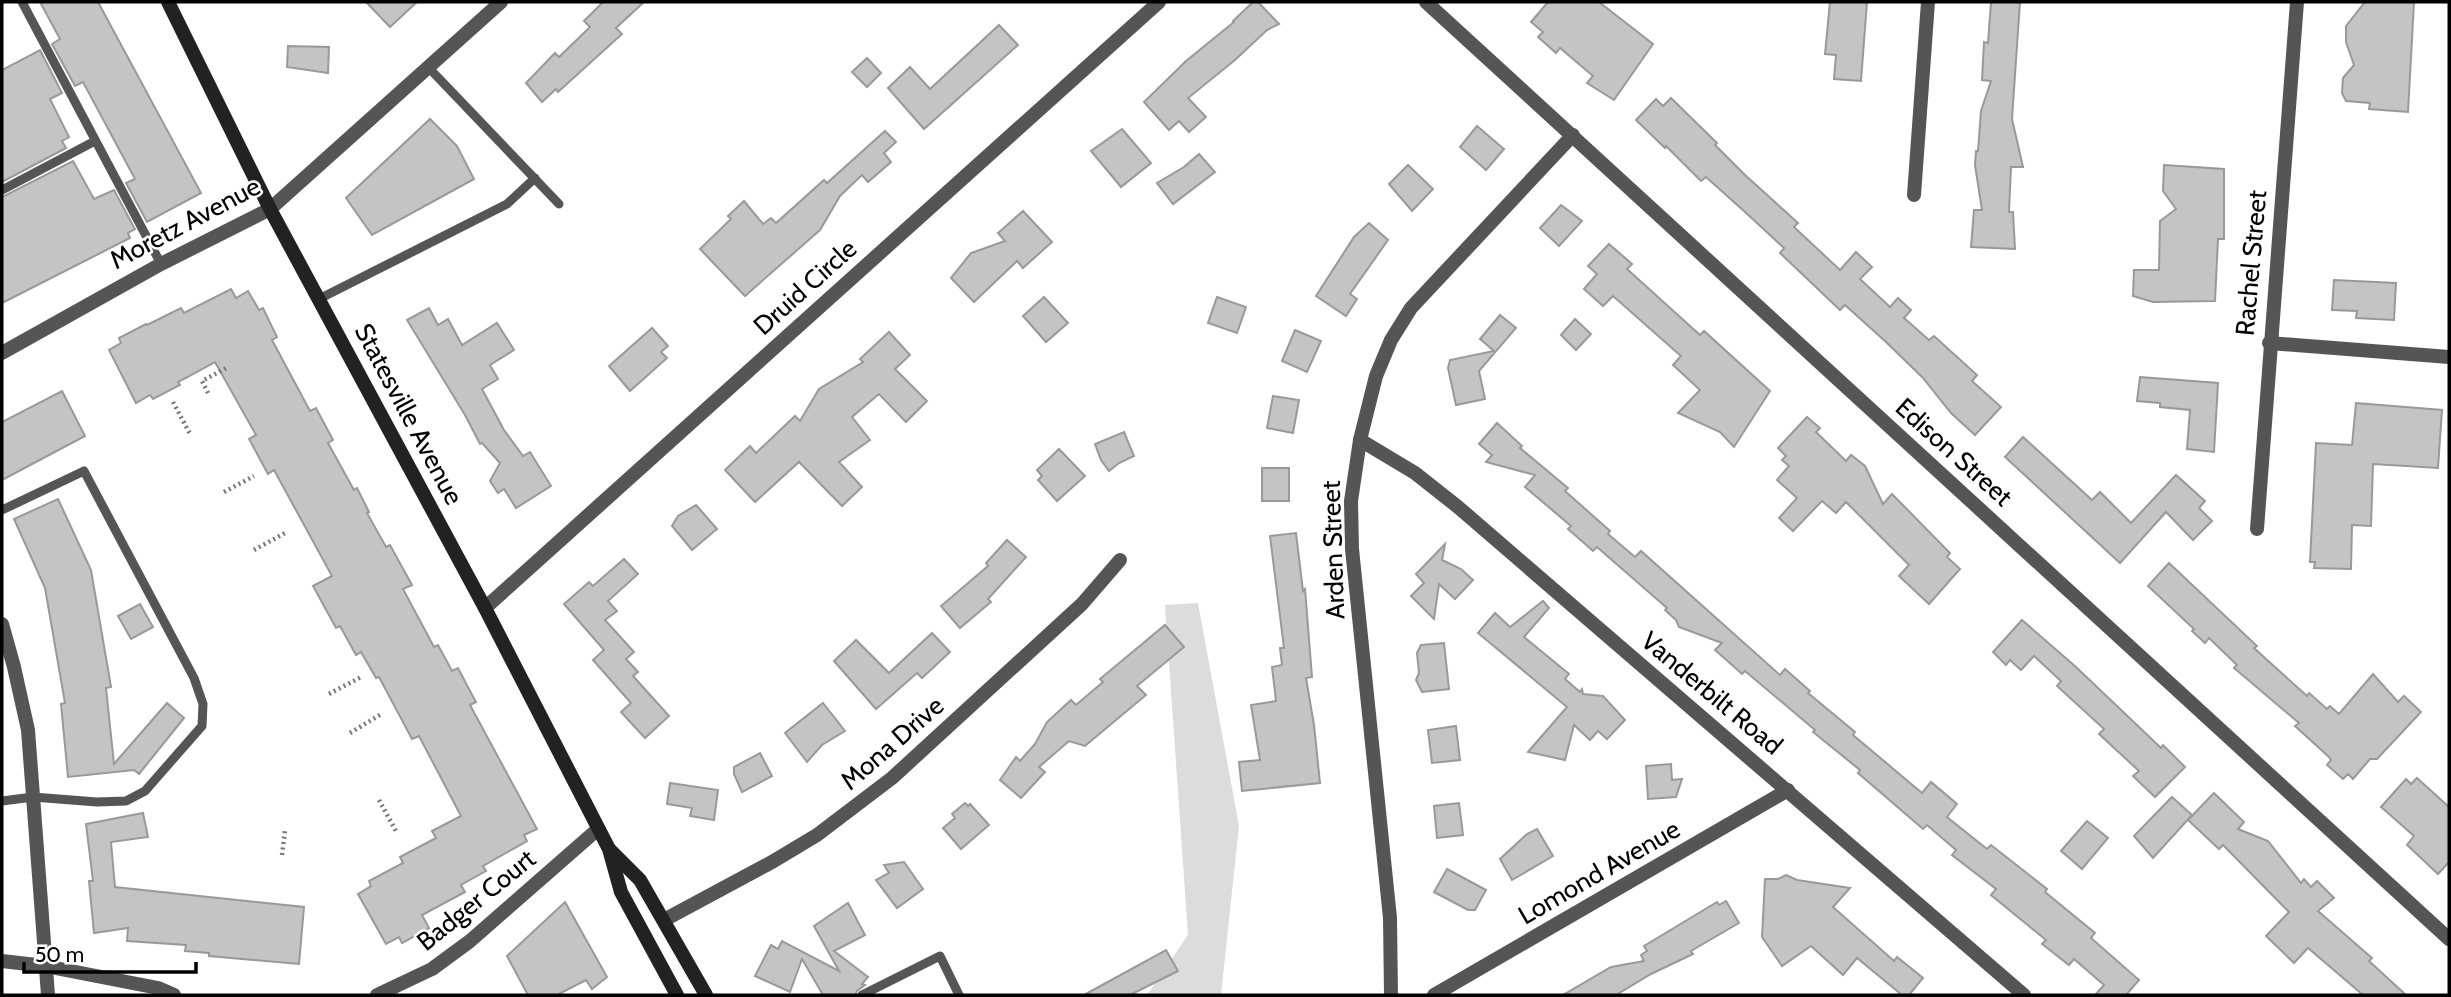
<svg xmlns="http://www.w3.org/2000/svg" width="2451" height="997" viewBox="0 0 2451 997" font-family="Cabin,sans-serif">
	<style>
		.green { fill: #dcdcdc }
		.building { fill: #c4c4c4; stroke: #999; stroke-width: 2 }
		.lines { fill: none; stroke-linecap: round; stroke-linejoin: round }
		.path { stroke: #777; stroke-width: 4.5; stroke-dasharray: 2 3.5; stroke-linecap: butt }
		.service { stroke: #555; stroke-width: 9 }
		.minor { stroke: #555; stroke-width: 14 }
		.secondary { stroke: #222; stroke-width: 14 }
		.labels { text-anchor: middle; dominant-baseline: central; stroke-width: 5; stroke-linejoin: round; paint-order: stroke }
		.street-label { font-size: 26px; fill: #000; stroke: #fff }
	</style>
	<rect width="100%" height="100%" fill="#fff"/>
	<path class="green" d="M1198 603 1239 826 1221 995H1147L1188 935 1165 605Z"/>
	<g class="building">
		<path d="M40 2H98L201 193 147 222 126 183 135 179 83 82 75 86 52 44 60 39Z"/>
		<path d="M366 2H417L390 27Z"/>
		<path d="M603 2H644L616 28 622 34 558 92 556 89 542 102 526 83 555 53 559 57 590 27 584 21Z"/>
		<path d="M1253 2H1258L1279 24 1267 30 1235 60 1188 98 1206 117 1189 132 1179 121 1169 130 1144 102 1186 61 1234 22 1233 21Z"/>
		<path d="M1548 2H1599L1653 44 1614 100 1587 83 1593 76 1560 48 1556 53 1538 37 1543 32 1531 22Z"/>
		<path d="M1830 2H1867L1861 81 1834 79 1836 55 1825 54Z"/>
		<path d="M1991 2H2020L2012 119 2023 167H2011L2009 212H2013L2015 249 1971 247 1974 210H1982L1975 165 1976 151H1978L1981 111 1991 81 1982 80 1984 42 1988 43Z"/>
		<path d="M2365 2H2414L2408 112 2369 109 2370 103 2346 101 2342 93 2343 78 2354 65 2346 42V26Z"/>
		<path d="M999 25 1018 45 924 129 888 88 910 67 930 89Z"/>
		<path d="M288 46 329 47 328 73 287 67Z"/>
		<path d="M40 50 62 93 50 99 69 137 62 141 66 148 2 182V70Z"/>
		<path d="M867 58 881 73 867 87 852 72Z"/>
		<path d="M1671 98 1717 143 1715 145 1745 175 1798 223 1794 227 1840 270 1856 252 1872 267 1860 279 1890 307 1898 298 1911 310 1904 318 1929 340 1934 336 1977 375 1972 381 2001 407 1975 435 1951 413 1923 378 1886 342 1845 305 1840 310 1780 253 1784 248 1745 212 1706 177 1701 181 1666 146 1665 148 1636 120 1656 99 1663 106Z"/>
		<path d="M430 119 457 146 474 179 372 235 346 198Z"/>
		<path d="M1477 126 1504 149 1486 170 1460 147Z"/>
		<path d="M1122 129 1151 163 1121 187 1091 151Z"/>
		<path d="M885 131 896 142 884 153 891 162 868 182 862 175 840 196 820 230 745 296 700 249 731 219 728 216 744 201 763 224 771 218 776 223 824 180 827 183Z"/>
		<path d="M1199 154 1215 172 1173 204 1157 183 1184 167Z"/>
		<path d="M73 161 94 199 114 190 135 229 128 233 130 238 2 303V197Z"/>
		<path d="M1408 165 1433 189 1412 211 1389 184Z"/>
		<path d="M2164 165 2224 169V239H2218L2215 301 2153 302 2133 296 2134 270H2159L2160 221 2176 209 2163 191Z"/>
		<path d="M1561 205 1582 221 1559 246 1540 228Z"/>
		<path d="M1023 211 1052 242 1023 268 1017 261 974 302 951 278 971 253 1005 241 998 233Z"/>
		<path d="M1369 223 1388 240 1350 294 1357 299 1346 316 1316 296 1354 237Z"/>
		<path d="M1609 244 1632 264 1627 269 1669 307 1700 335 1704 331 1770 391 1734 447 1720 432 1678 413 1700 390 1673 365 1681 356 1613 296 1603 306 1584 289 1597 274 1588 266Z"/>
		<path d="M2334 280 2396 283 2394 320 2356 318 2357 311 2332 310Z"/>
		<path d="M231 289 236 298 248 291 259 310 263 308 277 337 272 340 310 411 316 408 333 440 328 443 354 490 357 488 369 512 367 513 386 547 390 545 412 585 403 589 434 647 438 645 452 671 458 668 469 689 476 702 470 705 537 829 524 835 527 841 483 866 486 871 461 885 465 892 422 915 429 928 402 943 399 937 386 944 358 894 371 886 369 881 403 863 400 857 436 838 432 831 461 816 419 736 412 739 379 677 376 678 361 652 356 655 340 626 336 628 313 586 332 576 274 470 268 474 249 439 256 435 215 362 178 382 180 385 153 399 150 395 136 403 109 350 121 343 119 338 146 324 147 325 181 308 184 313Z"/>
		<path d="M1044 297 1068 323 1046 342 1023 316Z"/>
		<path d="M1217 297 1246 307 1237 333 1208 323Z"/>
		<path d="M429 308 438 325 448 319 462 345 497 323 514 350 490 365 498 379 482 389 504 430 523 456 530 452 551 486 516 508 504 489 498 493 490 481 500 463 482 443 480 444 465 415 407 320Z"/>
		<path d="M1500 315 1516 328 1479 371 1485 399 1456 405 1448 368 1450 360 1494 351 1480 339Z"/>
		<path d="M1575 319 1591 334 1576 350 1561 335Z"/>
		<path d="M652 328 668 346 661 352 667 358 630 391 609 366Z"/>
		<path d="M1295 330 1321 341 1307 372 1282 361Z"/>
		<path d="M889 332 910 355 895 369 927 401 906 422 879 394 852 417 870 440 839 462 862 487 842 506 799 462 755 502 725 470 750 446 756 453 795 416 800 421 819 389 863 362 860 359Z"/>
		<path d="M2140 377 2218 383 2214 452 2187 449 2190 410 2160 407V403L2137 401Z"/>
		<path d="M62 391 85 436 2 480V422Z"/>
		<path d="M1273 396 1299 400 1293 433 1267 428Z"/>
		<path d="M2356 403 2442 410 2438 468 2373 464 2371 526 2352 525 2351 569 2314 568 2315 562H2310L2316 443 2352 445Z"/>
		<path d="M1807 417 1820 428 1816 432 1846 461 1851 455 1865 466 1883 504 1892 494 1950 553 1947 557 1960 569 1929 604 1899 576 1909 565 1846 502 1836 513 1822 501 1793 531 1779 518 1797 498 1777 480 1789 466 1782 460 1786 456 1778 448Z"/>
		<path d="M1497 423 1522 446 1520 448 1568 488 1565 491 1610 531 1608 534 1635 557 1641 551 1780 675 1785 669 1810 691 1808 693 1855 732 1853 735 1922 793 1931 782 1957 804 1947 817 1987 849 1991 845 2047 889 2045 892 2095 933 2091 938 2139 980 2126 995H2095L2104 985 2074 959 2069 965 2042 944 2046 940 1991 895 1996 889 1952 855 1956 850 1927 825 1923 829 1858 773 1860 770 1813 732 1815 730 1745 671 1742 674 1715 650 1722 643 1679 627 1676 620 1665 610 1667 608 1597 547 1593 551 1568 529 1571 526 1525 487 1535 475 1486 462 1492 455 1479 444Z"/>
		<path d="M1124 432 1134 456 1119 463 1109 471 1101 460 1095 444Z"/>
		<path d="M2023 437 2092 500 2100 492 2131 523 2176 475 2205 501 2199 508 2212 521 2193 540 2166 512 2120 563 2005 457Z"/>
		<path d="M1059 449 1085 476 1057 501 1038 480 1042 476 1037 470Z"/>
		<rect x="1262" y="468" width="27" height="33"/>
		<path d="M58 499 91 570 111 687 106 688 114 764 167 703 184 718 139 774 134 770 68 777 61 704 65 703 45 588 14 519Z"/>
		<path d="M696 505 717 529 692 550 672 526 678 516Z"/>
		<path d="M1296 533 1303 591 1305 589 1312 677 1306 678 1314 725 1320 783 1242 791 1239 762 1260 760 1251 705 1276 701 1272 667 1282 665 1280 648H1284L1270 536Z"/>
		<path d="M1007 540 1026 557 988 599 991 602 960 628 941 606 988 566 986 563Z"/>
		<path d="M1445 544 1442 560 1461 569 1473 580 1455 599 1439 584 1434 619 1411 596 1424 583 1416 574Z"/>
		<path d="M624 559 638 574 608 601 617 611 605 620 634 652 626 659 638 672 633 676 669 716 645 738 621 712 631 703 593 660 604 650 564 604 589 582 593 586Z"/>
		<path d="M2169 563 2257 646 2254 648 2307 696 2309 693 2327 709 2330 706 2339 714 2373 674 2398 702 2404 696 2421 712 2377 759H2370L2353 779 2348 774 2343 779 2327 765 2331 760 2329 757 2295 726 2299 723 2234 668 2237 665 2209 638 2205 643 2192 631 2194 629 2148 586Z"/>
		<path d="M1543 601 1549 608 1524 637 1569 674 1565 679 1580 692 1582 689 1583 694 1603 696 1625 720 1607 739 1598 731 1590 740 1574 725 1565 760 1528 752 1567 707 1478 633 1495 613 1510 627Z"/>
		<path d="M140 604 153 627 131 639 118 616Z"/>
		<path d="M2022 620 2076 667 2161 748 2163 745 2185 767 2155 797 2133 776 2139 771 2099 734 2104 729 2057 686 2061 681 2034 656 2021 670 2010 660 2006 665 1993 652Z"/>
		<path d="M1165 625 1184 647 1137 686 1146 695 1085 746 1069 741 1039 767 1045 772 1021 798 1000 780 1016 757 1020 761 1035 744 1047 722 1071 700 1076 705 1103 682 1100 679Z"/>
		<path d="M932 633 950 652 922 678 917 673 876 709 834 661 856 640 889 673Z"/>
		<path d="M1444 643 1449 689 1422 692 1416 680 1419 673 1417 653 1421 645Z"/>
		<path d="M823 703 845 731 822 745 807 762 785 733Z"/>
		<path d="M1456 726 1460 760 1432 763 1428 730Z"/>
		<path d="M760 753 772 776 742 792 734 774V767Z"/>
		<path d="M1671 764 1672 780 1682 779 1676 797 1648 799 1646 766Z"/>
		<path d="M2417 778 2449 807V862L2438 874 2407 845 2414 836 2381 807 2406 779 2411 784Z"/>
		<path d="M670 783 718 790 714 820 690 816 692 808 667 804Z"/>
		<path d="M2214 793 2244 822 2238 829 2268 841 2301 883 2304 879 2311 887 2317 881 2334 898 2318 911 2372 958 2369 961 2406 995H2363L2308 948 2294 963 2266 936 2289 912 2223 845 2219 849 2188 820Z"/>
		<path d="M2172 797 2192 815 2153 858 2134 836Z"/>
		<path d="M965 803 968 806 970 804 989 825 961 849 943 828 955 818 952 814Z"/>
		<path d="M1459 803 1463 835 1437 838 1434 806Z"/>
		<path d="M143 813 148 837 111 842 115 887 304 907 299 964 209 956V953L185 951 186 945 127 941 128 928 94 933 89 881H93L86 824Z"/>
		<path d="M2087 821 2108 838 2082 869 2061 851Z"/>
		<path d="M1537 829 1553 856 1512 880 1500 859 1527 834Z"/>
		<path d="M904 862 923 889 897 908 876 880 889 873 884 865Z"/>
		<path d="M1447 869 1486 890 1475 910H1468L1434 892Z"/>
		<path d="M1786 875 1797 880 1850 888 1833 907 1894 961 1897 957 1923 978 1909 995H1902L1857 958 1843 975 1811 946 1782 966 1762 937 1765 879H1778Z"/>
		<path d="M1726 901 1739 923 1691 951 1693 954 1651 974 1616 995H1563L1611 967 1644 961 1641 955 1647 951 1644 946 1717 902 1719 905Z"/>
		<path d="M565 902 607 977 592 989 586 980 557 995H528L507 956Z"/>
		<path d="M848 903 865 935 834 951 868 977 862 984 865 985 857 991 855 995H823L802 959 790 992 755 976 771 945 778 949 782 941 839 971 814 926Z"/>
		<path d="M1166 950 1178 971 1130 995H1084Z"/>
	</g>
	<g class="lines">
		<g class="path">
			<path d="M208 393 202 381 228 367"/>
			<path d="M173 402 190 434"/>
			<path d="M224 492 254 476"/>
			<path d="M254 550 285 533"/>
			<path d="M329 694 363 676"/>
			<path d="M350 733 383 713"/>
			<path d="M379 800 397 833"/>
			<path d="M282 855 285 830"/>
		</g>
		<g class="service">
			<path d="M22 2 161 264"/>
			<path d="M428 67 559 204"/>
			<path d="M2 190 95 141"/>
			<path d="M319 299 507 204 535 178"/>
			<path d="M2 510 84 471 194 678 203 704 202 726 145 791 126 801 97 802 33 797 2 801"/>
			<path d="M862 995 940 956 959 995"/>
		</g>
		<g class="minor">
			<path d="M1426 2 2449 939"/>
			<path d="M1914 195 1928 2"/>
			<path d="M2269 343 2449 357"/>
			<path d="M2 353 161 264 270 209 501 2"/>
			<path d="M1360 440 1415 473 1458 507 2024 995"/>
			<path d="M2257 529 2297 2"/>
			<path d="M485 608 1159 2"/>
			<path d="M2 624 14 667 28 730 48 995"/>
			<path d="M664 920 772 862 817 835 892 778 1082 604 1120 560"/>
			<path d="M2 961 45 966 158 988 174 995"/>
			<path d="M377 995 432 969 470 941 598 829"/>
			<path d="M1391 995 1390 918 1352 549 1351 501 1360 440 1376 376 1391 340 1411 308 1573 135"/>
			<path d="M1434 995 1788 790"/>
		</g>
		<g class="secondary">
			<path d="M168 2 270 209 485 608 609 849 621 892 677 995"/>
			<path d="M610 850 640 880 706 995"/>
		</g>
	</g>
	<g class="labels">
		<g class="street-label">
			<text transform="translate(185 223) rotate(-28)">Moretz Avenue</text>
			<text transform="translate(2251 263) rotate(-85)">Rachel Street</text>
			<text transform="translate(805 287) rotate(-42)">Druid Circle</text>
			<text transform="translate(409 414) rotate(62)">Statesville Avenue</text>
			<text transform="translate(1954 452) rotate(42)">Edison Street</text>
			<text transform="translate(1333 550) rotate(-92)">Arden Street</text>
			<text transform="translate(1712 693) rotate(40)">Vanderbilt Road</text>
			<text transform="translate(892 743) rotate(-41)">Mona Drive</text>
			<text transform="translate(1599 872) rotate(-30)">Lomond Avenue</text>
			<text transform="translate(476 900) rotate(-39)">Badger Court</text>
		</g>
	</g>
	<rect width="2451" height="997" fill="none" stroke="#000000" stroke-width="7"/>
	<path d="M24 962v10h172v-10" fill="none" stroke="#000000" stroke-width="3.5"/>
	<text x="35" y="962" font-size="21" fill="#000000" stroke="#ffffff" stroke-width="5" paint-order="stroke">50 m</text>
</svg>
